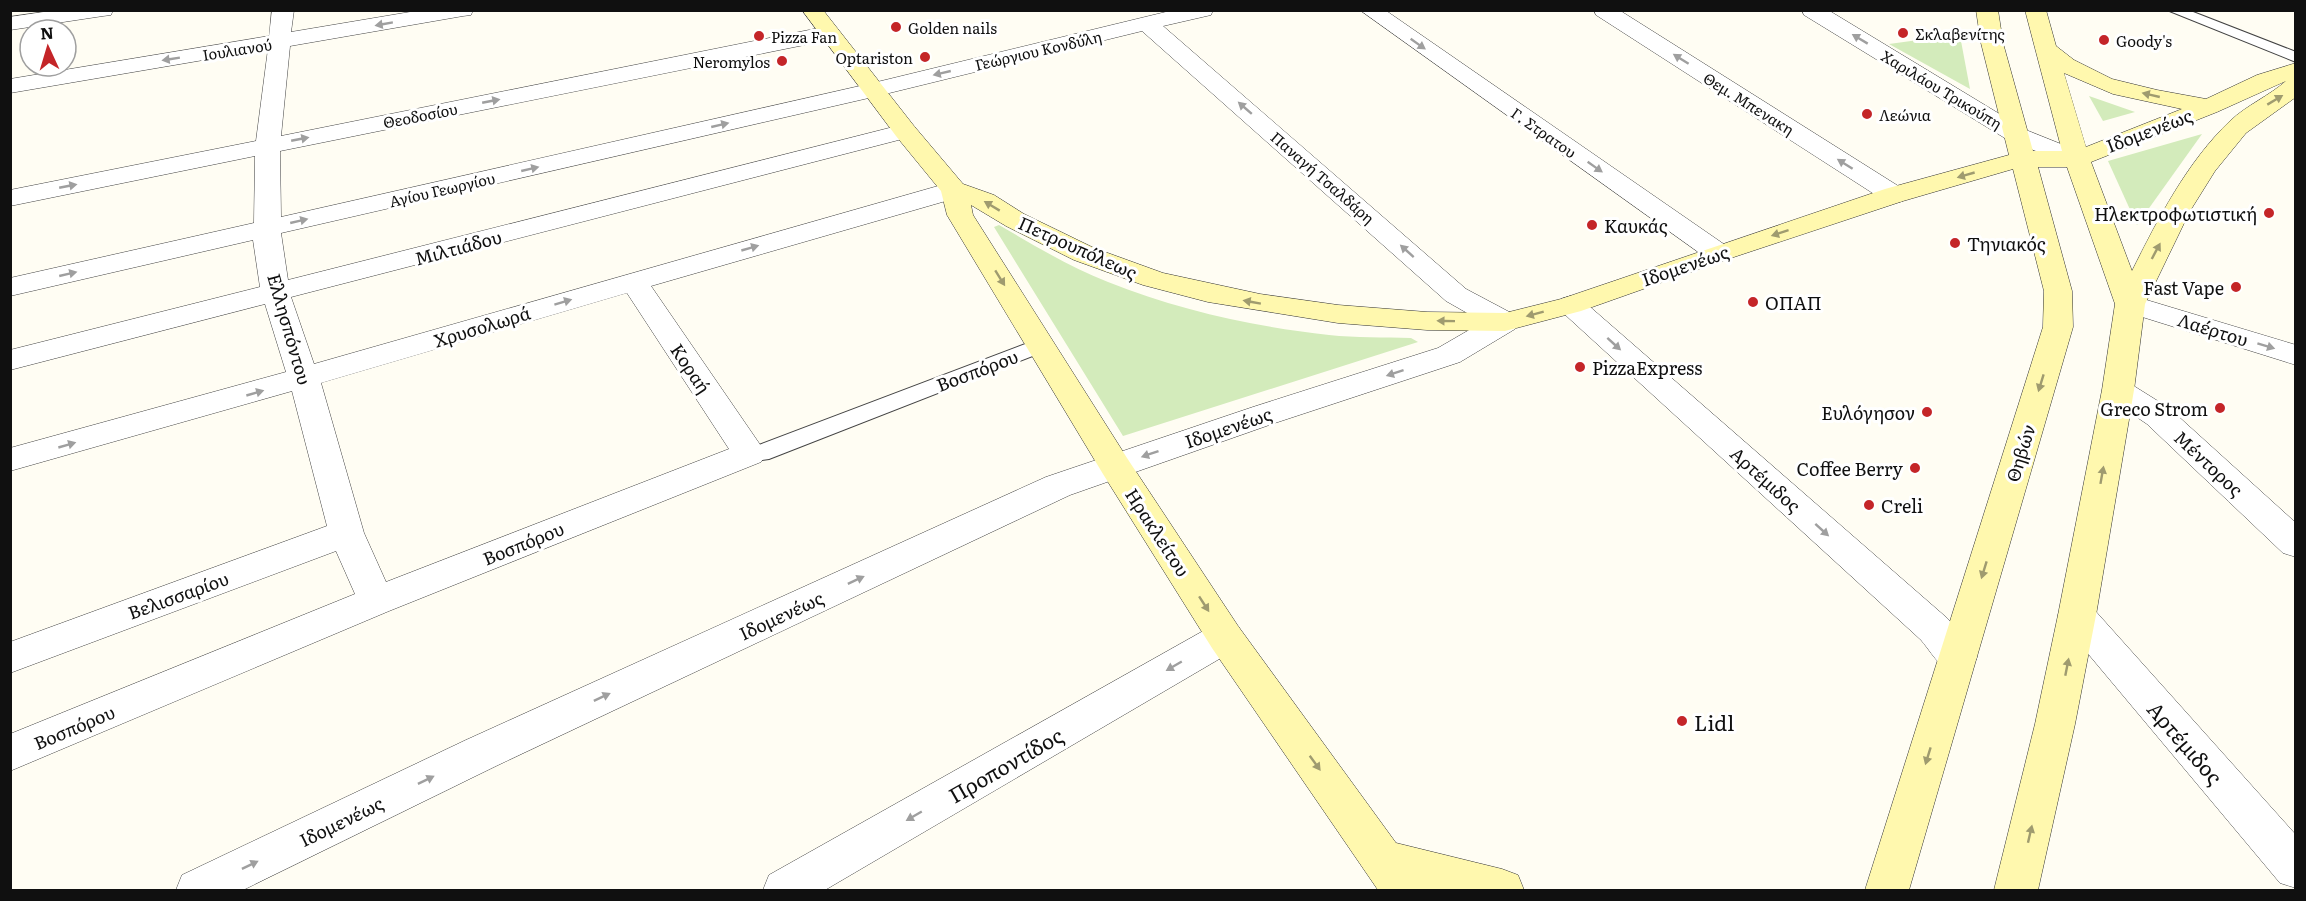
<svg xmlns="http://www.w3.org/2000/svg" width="2306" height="901" viewBox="0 0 2306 901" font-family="Literata,serif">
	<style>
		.green { fill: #d3ebbb }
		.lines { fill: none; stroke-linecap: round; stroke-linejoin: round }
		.service-casing { stroke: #434343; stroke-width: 2 }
		.minor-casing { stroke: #434343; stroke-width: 1 }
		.secondary-casing { stroke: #323232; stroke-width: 1 }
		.service { fill: #fff; fill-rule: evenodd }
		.minor { fill: #fff; fill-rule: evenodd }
		.secondary { fill: #fff8ae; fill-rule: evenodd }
		.oneway { fill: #9f9f9f }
		.oneway2 { fill: #9f9b6f }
		.poi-dot { fill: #c42528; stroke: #fff; stroke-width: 2 }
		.labels { text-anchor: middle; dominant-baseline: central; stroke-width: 6; stroke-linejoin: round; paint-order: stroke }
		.far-poi-label { font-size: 15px; fill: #101010; stroke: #fff; text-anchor: start }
		.far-street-label { font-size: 15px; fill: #101010; stroke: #fff }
		.street-label { font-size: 18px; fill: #101010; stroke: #fff }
		.poi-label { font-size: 18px; fill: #101010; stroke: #fff; text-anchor: end }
		.near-poi-label { font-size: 21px; fill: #101010; stroke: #fff; text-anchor: start }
		.near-street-label { font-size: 21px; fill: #101010; stroke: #fff }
	</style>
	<rect width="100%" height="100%" fill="#fffdf3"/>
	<g class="green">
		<path d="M1933 38 1961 41 1970 89 1889 44Z"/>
		<path d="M2089 96 2135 112 2103 121Z"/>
		<path d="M2202 134 2137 225 2108 161Z"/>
		<path d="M999 225C1035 246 1070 267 1108 282 1178 310 1255 327 1329 335 1356 338 1384 337 1411 338L1418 342 1123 436 994 227Z"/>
	</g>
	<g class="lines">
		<defs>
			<g id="service">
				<path d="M2167 10H2188L2296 52V62Z"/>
				<path d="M1041 338 1048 340 1051 345 1048 350 769 459 749 462 741 460 738 454 741 448 759 445Z"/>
			</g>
			<g id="minor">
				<path d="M57 10H113L111 15 103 16 10 30V17Z"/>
				<path d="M272 10H294L291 32 422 10H473L471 15 463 16 290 46 281 136 829 26 837 28 840 33 837 38 829 40 280 151 281 217 873 83 1174 10H1213L1211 15 1163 26 1466 289 1515 315 1520 322 1515 329 1460 362 1275 423 1070 495 496 766 243 890H176L182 875 466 740 1046 477 1253 407 1438 348 1483 322 1446 301 1142 31 873 97 281 233 288 280 905 124 914 126 917 131 914 136 291 297 314 364 945 184 954 182 963 184 967 190 963 196 651 286 761 446 766 454 761 462 389 611 10 771V734L355 594 336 551 10 673V642L327 526 292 391 10 471V448L286 372 265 304 10 370V350L260 287 253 240 10 296V278L254 223 255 156 10 206V190L256 141 268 49 10 93V79L269 36ZM627 293 729 449 386 582 364 533 321 383Z"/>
				<path d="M1360 10H1385L1728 247 1732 253 1728 259 1718 261 1708 259Z"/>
				<path d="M1594 10H1619L1903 189 1907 195 1903 201 1894 203 1885 201 1596 15Z"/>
				<path d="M1802 10H1828L2026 130 2086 154 2090 159 2086 164 2077 167 2008 140 1804 15Z"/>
				<path d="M2130 295 2296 345V365L2120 310 2115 304 2120 298Z"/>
				<path d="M1571 296 1581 299 1947 618 1972 646 1977 657 1972 668C1943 678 1937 659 1921 640L1561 311 1556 305 1561 299Z"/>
				<path d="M2118 380 2129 383 2169 408 2296 523V557L2283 553 2147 424 2107 397 2102 390 2107 383Z"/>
				<path d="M2077 600 2090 605 2296 835V888L2280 883 2064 625 2058 615 2064 605Z"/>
				<path d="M1225 622 1238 626 1244 637 1238 648 825 890H763L769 875 1212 626Z"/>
			</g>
			<path id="secondary" d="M802 10H823L914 126 963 184 994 195 1024 214 1094 248 1163 273 1260 294 1338 305 1427 312 1505 313 1561 299 1885 189 2009 155 1981 43 1976 10H1998L2003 43 2033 151H2062L2025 10H2046L2056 46 2074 60 2112 79 2157 90 2206 99 2257 75 2296 63V97L2246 133 2215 171 2190 211 2145 304 2134 390 2096 615 2075 724 2038 890H1994L2035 724 2058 615 2102 390 2115 304 2067 167H2038L2072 291 2073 327 1909 890H1865L2043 327 2044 291 2013 169 1903 201 1728 259 1581 311 1505 331 1427 330 1338 323 1208 302 1143 285 1074 260 1006 226 971 205 973 215 1127 458 1238 626 1396 843 1502 869 1518 875 1524 890H1378L1212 648 1103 474 947 215 941 191 896 136ZM2064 73 2113 94 2182 109 2086 147ZM2286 81C2269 96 2247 105 2230 121 2187 162 2158 219 2132 271L2091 162 2217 112Z"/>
		</defs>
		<use href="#service" class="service-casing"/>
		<use href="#minor" class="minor-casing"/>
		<use href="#secondary" class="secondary-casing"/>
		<use href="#service" class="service"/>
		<use href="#minor" class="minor"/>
		<use href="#secondary" class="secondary"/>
	</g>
	<defs><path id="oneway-solid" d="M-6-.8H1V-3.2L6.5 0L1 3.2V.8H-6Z" transform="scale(1.5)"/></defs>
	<g class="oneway">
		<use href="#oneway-solid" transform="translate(384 24) rotate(170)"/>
		<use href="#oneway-solid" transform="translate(1860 39) rotate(-149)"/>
		<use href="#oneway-solid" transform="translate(1418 44) rotate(35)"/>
		<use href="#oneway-solid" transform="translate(171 59) rotate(171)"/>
		<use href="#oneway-solid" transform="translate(1681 59) rotate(-148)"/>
		<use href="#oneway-solid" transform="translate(942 73) rotate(167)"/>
		<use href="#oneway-solid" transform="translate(491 101) rotate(-11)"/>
		<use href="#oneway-solid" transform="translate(1245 108) rotate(-139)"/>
		<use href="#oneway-solid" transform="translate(720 125) rotate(-13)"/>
		<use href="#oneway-solid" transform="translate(300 139) rotate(-11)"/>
		<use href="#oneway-solid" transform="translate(1845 164) rotate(-148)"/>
		<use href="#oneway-solid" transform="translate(1595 167) rotate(35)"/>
		<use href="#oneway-solid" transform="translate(530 169) rotate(-13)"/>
		<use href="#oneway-solid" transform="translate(68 186) rotate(-11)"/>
		<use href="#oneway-solid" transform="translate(299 221) rotate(-13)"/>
		<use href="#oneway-solid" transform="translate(750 248) rotate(-16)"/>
		<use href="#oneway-solid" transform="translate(1407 251) rotate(-138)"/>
		<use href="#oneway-solid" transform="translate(68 274) rotate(-13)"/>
		<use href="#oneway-solid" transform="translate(563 302) rotate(-17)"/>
		<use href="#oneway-solid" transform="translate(1614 344) rotate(42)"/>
		<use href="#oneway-solid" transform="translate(2266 346) rotate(17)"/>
		<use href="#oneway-solid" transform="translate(1395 373) rotate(162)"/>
		<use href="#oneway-solid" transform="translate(255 393) rotate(-16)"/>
		<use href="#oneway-solid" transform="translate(67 445) rotate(-16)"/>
		<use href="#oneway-solid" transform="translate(1150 454) rotate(161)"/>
		<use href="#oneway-solid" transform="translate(1822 530) rotate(42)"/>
		<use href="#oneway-solid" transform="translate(856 580) rotate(-25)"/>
		<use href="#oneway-solid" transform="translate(1174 666) rotate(150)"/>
		<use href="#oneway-solid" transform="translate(602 697) rotate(-25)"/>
		<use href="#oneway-solid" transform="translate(426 780) rotate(-26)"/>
		<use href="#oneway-solid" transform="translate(914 816) rotate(150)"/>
		<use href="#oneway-solid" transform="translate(250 865) rotate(-26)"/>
	</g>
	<g class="oneway2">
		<use href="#oneway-solid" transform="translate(2151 95) rotate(-167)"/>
		<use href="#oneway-solid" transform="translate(2275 100) rotate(-31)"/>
		<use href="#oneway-solid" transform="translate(1966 175) rotate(164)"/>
		<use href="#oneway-solid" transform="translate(992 206) rotate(-149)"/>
		<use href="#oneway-solid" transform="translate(1780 233) rotate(162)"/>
		<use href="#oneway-solid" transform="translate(2156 251) rotate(-62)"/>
		<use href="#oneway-solid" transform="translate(1000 278) rotate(58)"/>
		<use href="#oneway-solid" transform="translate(1252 302) rotate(-170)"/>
		<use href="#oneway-solid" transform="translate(1535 314) rotate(165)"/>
		<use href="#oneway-solid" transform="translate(1446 321) rotate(-179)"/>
		<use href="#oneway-solid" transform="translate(2041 383) rotate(107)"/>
		<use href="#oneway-solid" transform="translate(2102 475) rotate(-80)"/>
		<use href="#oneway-solid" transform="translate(1984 570) rotate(107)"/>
		<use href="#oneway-solid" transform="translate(1204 604) rotate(57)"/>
		<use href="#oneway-solid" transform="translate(2067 667) rotate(-79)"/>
		<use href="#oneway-solid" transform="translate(1928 756) rotate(107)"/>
		<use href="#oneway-solid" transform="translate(1315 763) rotate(54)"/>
		<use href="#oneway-solid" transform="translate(2030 834) rotate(-77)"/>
	</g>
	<g class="poi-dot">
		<circle cx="896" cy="27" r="6"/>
		<circle cx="1903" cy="33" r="6"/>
		<circle cx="759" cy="36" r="6"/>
		<circle cx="2104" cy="40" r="6"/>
		<circle cx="925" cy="57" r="6"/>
		<circle cx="782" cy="61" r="6"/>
		<circle cx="1867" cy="114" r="6"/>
		<circle cx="2269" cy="213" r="6"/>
		<circle cx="1592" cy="225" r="6"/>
		<circle cx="1955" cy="243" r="6"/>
		<circle cx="2236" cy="287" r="6"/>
		<circle cx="1753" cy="302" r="6"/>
		<circle cx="1580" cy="367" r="6"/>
		<circle cx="2220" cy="408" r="6"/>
		<circle cx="1927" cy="412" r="6"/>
		<circle cx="1915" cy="468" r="6"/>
		<circle cx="1869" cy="505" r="6"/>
		<circle cx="1682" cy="721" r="6"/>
	</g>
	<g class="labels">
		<g class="far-poi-label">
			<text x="908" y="27">Golden nails</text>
			<text x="1915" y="33">Σκλαβενίτης</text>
			<text x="771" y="36">Pizza Fan</text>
			<text x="2116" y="40">Goody's</text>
			<text x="913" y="57" text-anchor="end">Optariston</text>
			<text x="770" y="61" text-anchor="end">Neromylos</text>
			<text x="1879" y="114">Λεώνια</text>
		</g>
		<g class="far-street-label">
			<text transform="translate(237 49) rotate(-9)">Ιουλιανού</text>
			<text transform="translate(1038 50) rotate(-13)">Γεώργιου Κονδύλη</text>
			<text transform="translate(1942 89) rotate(31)">Χαριλάου Τρικούπη</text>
			<text transform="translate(1749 103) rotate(32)">Θεμ. Μπενακη</text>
			<text transform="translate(420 115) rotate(-11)">Θεοδοσίου</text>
			<text transform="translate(1544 132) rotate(35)">Γ. Στρατου</text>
			<text transform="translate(1323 177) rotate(41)">Παναγή Τσαλδάρη</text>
			<text transform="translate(442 189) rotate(-13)">Αγίου Γεωργίου</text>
		</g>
		<g class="street-label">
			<text transform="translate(2149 130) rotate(-21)">Ιδομενέως</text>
			<text transform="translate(458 247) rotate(-15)">Μιλτιάδου</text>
			<text transform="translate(1078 247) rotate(24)">Πετρουπόλεως</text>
			<text transform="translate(1685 265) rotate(-19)">Ιδομενέως</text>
			<text transform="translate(482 326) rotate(-17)">Χρυσολωρά</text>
			<text transform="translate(290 329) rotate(74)">Ελλησπόντου</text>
			<text transform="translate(2213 329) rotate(17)">Λαέρτου</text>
			<text transform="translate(691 368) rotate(56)">Κοραή</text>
			<text transform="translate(977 370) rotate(-21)">Βοσπόρου</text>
			<text transform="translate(1228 427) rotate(-19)">Ιδομενέως</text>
			<text transform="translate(2020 453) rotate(-73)">Θηβών</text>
			<text transform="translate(2209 463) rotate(43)">Μέντορος</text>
			<text transform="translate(1766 479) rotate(42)">Αρτέμιδος</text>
			<text transform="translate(1158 532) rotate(57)">Ηρακλείτου</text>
			<text transform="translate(523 543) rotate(-22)">Βοσπόρου</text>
			<text transform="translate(178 595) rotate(-20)">Βελισσαρίου</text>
			<text transform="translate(781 615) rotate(-25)">Ιδομενέως</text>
			<text transform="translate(74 727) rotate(-23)">Βοσπόρου</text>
			<text transform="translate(341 821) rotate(-26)">Ιδομενέως</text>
		</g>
		<g class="poi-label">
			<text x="2257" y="213">Ηλεκτροφωτιστική</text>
			<text x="1604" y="225" text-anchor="start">Καυκάς</text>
			<text x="1967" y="243" text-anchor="start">Τηνιακός</text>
			<text x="2224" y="287">Fast Vape</text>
			<text x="1765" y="302" text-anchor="start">ΟΠΑΠ</text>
			<text x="1592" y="367" text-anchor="start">PizzaExpress</text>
			<text x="2208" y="408">Greco Strom</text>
			<text x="1915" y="412">Ευλόγησον</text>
			<text x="1903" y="468">Coffee Berry</text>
			<text x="1881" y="505" text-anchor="start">Creli</text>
		</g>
		<g class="near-poi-label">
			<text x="1694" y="721">Lidl</text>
		</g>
		<g class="near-street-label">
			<text transform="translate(2186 742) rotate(49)">Αρτέμιδος</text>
			<text transform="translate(1005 764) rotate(-30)">Προποντίδος</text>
		</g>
	</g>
	<rect width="2306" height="901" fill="none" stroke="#101010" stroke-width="24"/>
	<g transform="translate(48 48) rotate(356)"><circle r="28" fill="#ffffff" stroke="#9f9f9f" stroke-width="1.5"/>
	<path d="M0-4.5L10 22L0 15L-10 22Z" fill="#c42528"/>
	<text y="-9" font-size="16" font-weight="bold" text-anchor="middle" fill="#101010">N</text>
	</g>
</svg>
